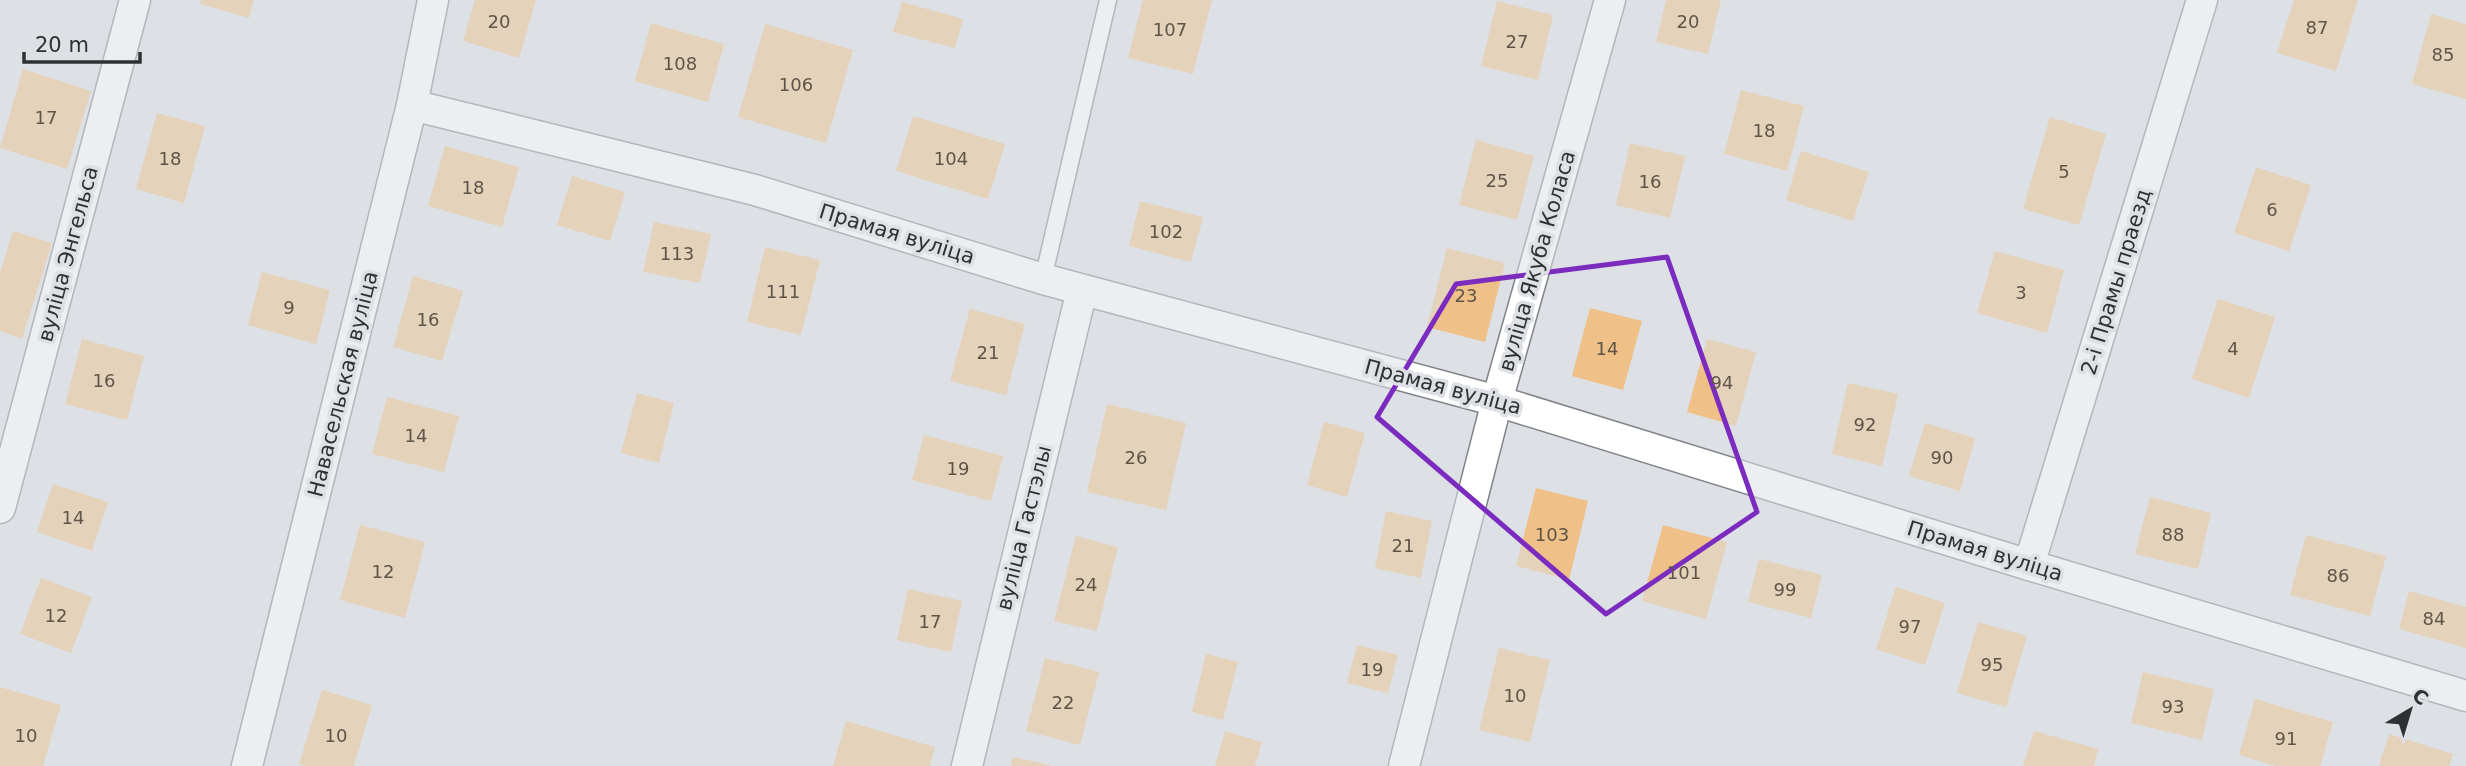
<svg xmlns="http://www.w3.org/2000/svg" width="2466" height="766" viewBox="0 0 2466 766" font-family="'DejaVu Sans',sans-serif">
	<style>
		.building { fill: #efc088 }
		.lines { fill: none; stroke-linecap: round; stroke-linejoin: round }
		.lane-casing { stroke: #808387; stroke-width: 19 }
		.street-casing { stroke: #808387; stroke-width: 33 }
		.lane { stroke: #fff; stroke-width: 16 }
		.street { stroke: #fff; stroke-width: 30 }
		.marked { fill: none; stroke: #7b2cbf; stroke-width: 5; stroke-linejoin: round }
		.labels { text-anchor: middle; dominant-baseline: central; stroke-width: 7; stroke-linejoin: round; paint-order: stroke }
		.number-label { font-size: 18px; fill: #5f5448 }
		.street-label { font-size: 21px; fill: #2f3032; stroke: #dde0e5 }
	</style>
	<rect width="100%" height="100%" fill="#dde0e5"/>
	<g class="building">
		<path d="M201 0H254L249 18 200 4Z"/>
		<path d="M475 0H536L519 58 463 41Z"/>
		<path d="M1143 0H1212L1193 74 1128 58Z"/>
		<path d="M1666 0H1721L1708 54 1656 42Z"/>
		<path d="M2294 0H2358L2336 71 2277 53Z"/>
		<path d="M1497 1 1553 15 1538 80 1481 66Z"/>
		<path d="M902 2 963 19 955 48 893 32Z"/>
		<path d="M2431 14 2466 24V99L2412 84Z"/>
		<path d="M651 23 724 44 708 102 635 81Z"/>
		<path d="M765 24 853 50 826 143 738 117Z"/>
		<path d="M23 69 91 91 67 169 0 148Z"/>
		<path d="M1741 90 1804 106 1787 171 1724 154Z"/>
		<path d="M157 113 205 126 184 203 136 189Z"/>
		<path d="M913 116 1005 144 988 199 896 171Z"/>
		<path d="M2050 117 2106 134 2079 225 2023 209Z"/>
		<path d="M1476 140 1534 156 1517 220 1459 205Z"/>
		<path d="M1630 143 1685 156 1670 218 1616 205Z"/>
		<path d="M445 146 519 167 502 227 428 206Z"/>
		<path d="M1801 151 1869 172 1853 221 1786 200Z"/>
		<path d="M2256 167 2311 185 2289 251 2234 233Z"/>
		<path d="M572 176 625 192 610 241 557 225Z"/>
		<path d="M1140 201 1203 217 1191 262 1129 246Z"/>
		<path d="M654 222 711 234 700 283 643 272Z"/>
		<path d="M13 231 52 243 22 339 0 331V273Z"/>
		<path d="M765 247 820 260 801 335 747 322Z"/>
		<path d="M1447 248 1505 263 1485 342 1427 327Z"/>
		<path d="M1995 251 2064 270 2047 333 1977 313Z"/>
		<path d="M262 272 330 290 316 344 248 325Z"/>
		<path d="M413 276 463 291 442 361 393 347Z"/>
		<path d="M2218 299 2275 317 2249 398 2192 379Z"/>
		<path d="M1590 308 1642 321 1623 390 1572 376Z"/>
		<path d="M970 309 1025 324 1006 395 950 381Z"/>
		<path d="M82 339 144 356 127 420 65 404Z"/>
		<path d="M1707 339 1756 352 1736 426 1687 412Z"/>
		<path d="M1848 383 1898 394 1882 466 1832 454Z"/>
		<path d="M637 393 674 403 659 463 621 453Z"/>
		<path d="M387 397 459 416 444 472 372 454Z"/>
		<path d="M1107 404 1186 423 1166 510 1087 492Z"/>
		<path d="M1324 422 1365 433 1347 497 1307 485Z"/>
		<path d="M1925 423 1975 438 1960 491 1909 476Z"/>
		<path d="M924 435 1003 456 991 501 912 480Z"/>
		<path d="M53 484 108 502 92 551 37 532Z"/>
		<path d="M1536 488 1588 501 1569 580 1516 566Z"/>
		<path d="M2150 497 2211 513 2198 569 2135 554Z"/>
		<path d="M1386 511 1432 521 1421 578 1375 568Z"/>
		<path d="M360 525 425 542 405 618 340 600Z"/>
		<path d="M1663 525 1727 542 1706 619 1642 601Z"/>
		<path d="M2306 535 2386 556 2370 616 2290 595Z"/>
		<path d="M1076 536 1118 547 1097 631 1054 621Z"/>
		<path d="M1759 559 1822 575 1811 618 1748 602Z"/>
		<path d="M41 578 92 597 71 653 20 634Z"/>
		<path d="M1896 587 1945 603 1925 665 1876 649Z"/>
		<path d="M908 589 962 601 951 652 897 640Z"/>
		<path d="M2409 591 2466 607V648L2399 629Z"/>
		<path d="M1978 622 2027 636 2006 707 1957 693Z"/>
		<path d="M1357 645 1398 655 1388 693 1347 683Z"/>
		<path d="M1499 648 1550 660 1530 742 1479 730Z"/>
		<path d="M1206 654 1238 662 1223 720 1192 712Z"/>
		<path d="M1045 658 1099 672 1080 745 1026 731Z"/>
		<path d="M2143 672 2214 689 2202 740 2131 723Z"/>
		<path d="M0 687 61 705 43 766H0Z"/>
		<path d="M322 690 372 705 354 766H306L299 764Z"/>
		<path d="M2255 699 2333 722 2320 766H2276L2239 755Z"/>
		<path d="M846 721 935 747 930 766H833Z"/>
		<path d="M1225 731 1262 742 1255 766H1215Z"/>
		<path d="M2034 731 2098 749 2094 766H2023Z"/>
		<path d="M2389 734 2453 754 2449 766H2379Z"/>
		<path d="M1013 757 1050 765 1049 766H1011Z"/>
	</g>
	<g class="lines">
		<defs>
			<path id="lane" d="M1043 279 1108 0"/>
			<g id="street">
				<path d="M412 105 755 190 1043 279 1497 401 2029 565 2466 696"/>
				<path d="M0 508 135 0"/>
				<path d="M2029 565 2202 0"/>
				<path d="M247 766 412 105 433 0"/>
				<path d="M967 766 1082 290"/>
				<path d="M1404 766 1497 401 1610 0"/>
			</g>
		</defs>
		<use href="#lane" class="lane-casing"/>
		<use href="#street" class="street-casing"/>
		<use href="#lane" class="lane"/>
		<use href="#street" class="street"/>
	</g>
	<path d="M0 0H2466V766H0ZM1667 257 1757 512 1606 614 1377 417 1456 284Z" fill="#dde0e5" fill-opacity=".55" fill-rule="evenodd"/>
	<path class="marked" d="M1667 257 1757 512 1606 614 1377 417 1456 284Z"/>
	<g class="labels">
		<g class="number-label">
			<text x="499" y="21">20</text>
			<text x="1688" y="21">20</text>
			<text x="2317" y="27">87</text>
			<text x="1170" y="29">107</text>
			<text x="1517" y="41">27</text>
			<text x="2443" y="54">85</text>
			<text x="680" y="63">108</text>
			<text x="796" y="84">106</text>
			<text x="46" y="117">17</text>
			<text x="1764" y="130">18</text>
			<text x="170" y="158">18</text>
			<text x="951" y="158">104</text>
			<text x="2064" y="171">5</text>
			<text x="1497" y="180">25</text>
			<text x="1650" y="181">16</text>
			<text x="473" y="187">18</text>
			<text x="2272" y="209">6</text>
			<text x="1166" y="231">102</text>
			<text x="677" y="253">113</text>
			<text x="783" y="291">111</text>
			<text x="2021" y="292">3</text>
			<text x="1466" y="295">23</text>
			<text x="289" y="307">9</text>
			<text x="428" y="319">16</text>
			<text x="1607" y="348">14</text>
			<text x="2233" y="348">4</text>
			<text x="988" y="352">21</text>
			<text x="104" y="380">16</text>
			<text x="1722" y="382">94</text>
			<text x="1865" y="424">92</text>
			<text x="416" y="435">14</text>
			<text x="1136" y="457">26</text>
			<text x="1942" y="457">90</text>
			<text x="958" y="468">19</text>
			<text x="73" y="517">14</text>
			<text x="1552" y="534">103</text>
			<text x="2173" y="534">88</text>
			<text x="1403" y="545">21</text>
			<text x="383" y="571">12</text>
			<text x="1684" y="572">101</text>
			<text x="2338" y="575">86</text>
			<text x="1086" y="584">24</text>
			<text x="1785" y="589">99</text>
			<text x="56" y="615">12</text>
			<text x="2434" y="618">84</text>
			<text x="930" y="621">17</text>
			<text x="1910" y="626">97</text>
			<text x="1992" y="664">95</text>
			<text x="1372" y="669">19</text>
			<text x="1515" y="695">10</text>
			<text x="1063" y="702">22</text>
			<text x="2173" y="706">93</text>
			<text x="26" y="735">10</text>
			<text x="336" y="735">10</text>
			<text x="2286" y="738">91</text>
		</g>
		<g class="street-label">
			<text transform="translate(897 234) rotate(17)">Прамая вуліца</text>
			<text transform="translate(68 254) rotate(-75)">вуліца Энгельса</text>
			<text transform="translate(1537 261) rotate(-74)">вуліца Якуба Коласа</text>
			<text transform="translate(2116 282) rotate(-73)">2-і Прамы праезд</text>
			<text transform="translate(343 384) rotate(-76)">Навасельская вуліца</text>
			<text transform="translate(1443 387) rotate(15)">Прамая вуліца</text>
			<text transform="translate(1024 528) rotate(-76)">вуліца Гастэлы</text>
			<text transform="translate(1985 551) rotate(17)">Прамая вуліца</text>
		</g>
	</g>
	<g transform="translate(2410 710) rotate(38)" stroke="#dde0e5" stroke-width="5" paint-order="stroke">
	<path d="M0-5L12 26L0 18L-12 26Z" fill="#2f3032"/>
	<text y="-10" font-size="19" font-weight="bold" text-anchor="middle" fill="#2f3032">С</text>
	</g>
	<path d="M24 52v10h116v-10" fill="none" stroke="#2f3032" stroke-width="3.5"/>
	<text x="35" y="52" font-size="21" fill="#2f3032" stroke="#dde0e5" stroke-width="5" paint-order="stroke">20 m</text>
</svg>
